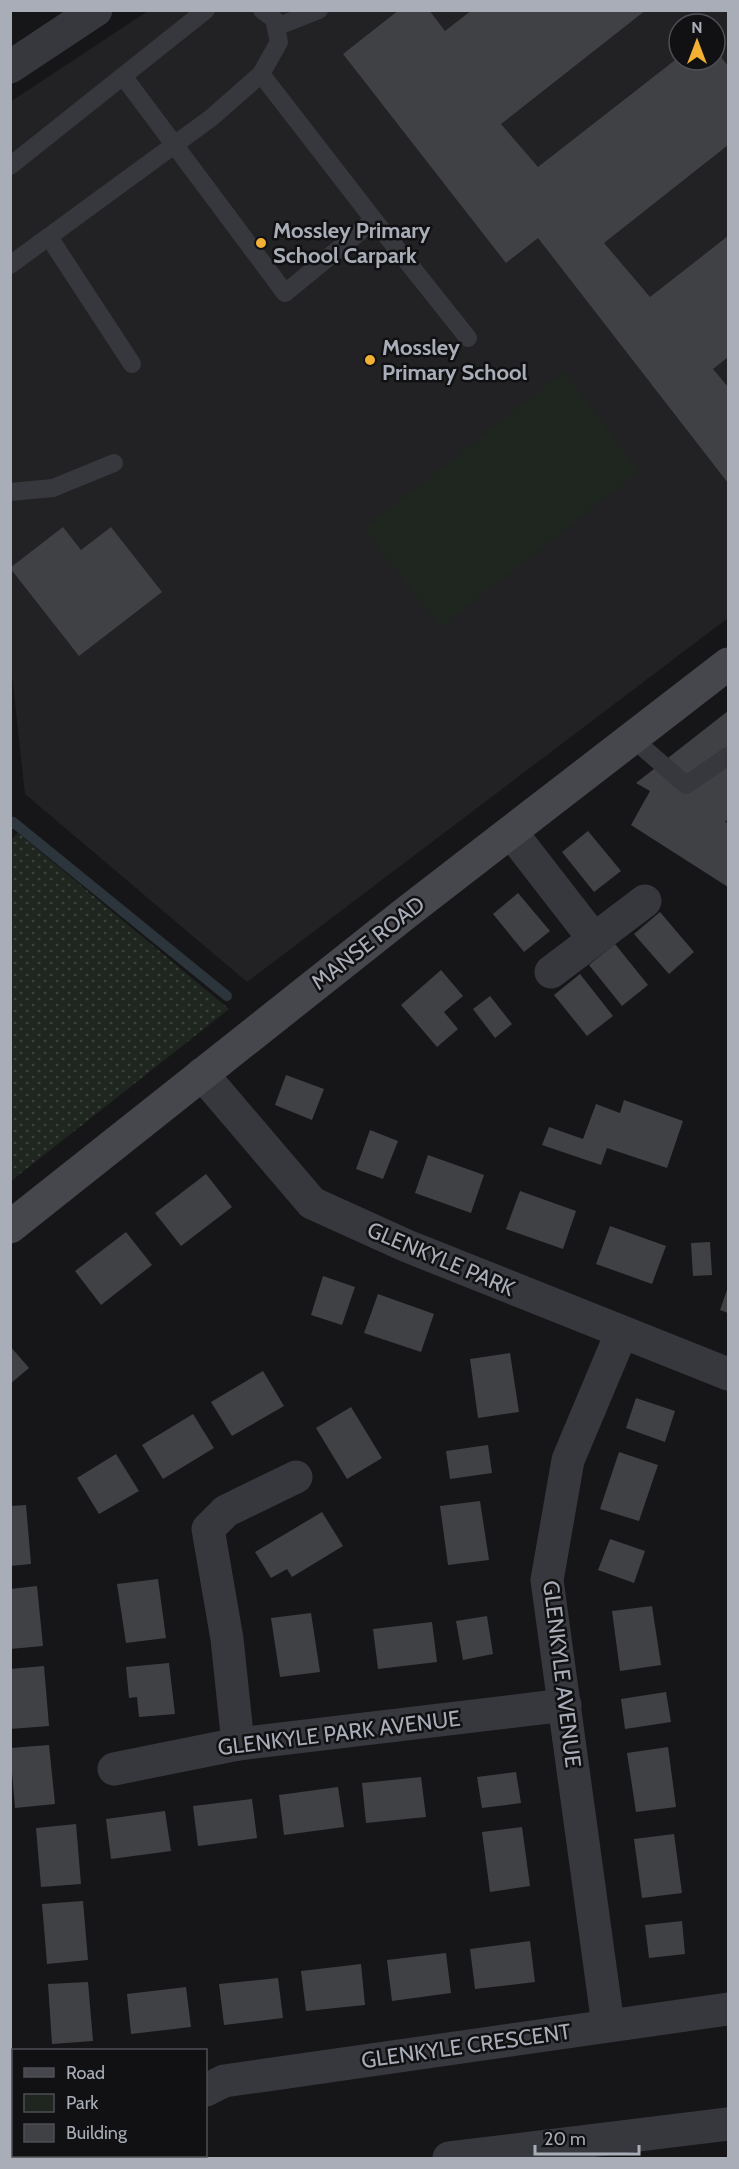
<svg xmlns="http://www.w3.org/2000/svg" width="739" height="2169" viewBox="0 0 739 2169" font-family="Cabin,sans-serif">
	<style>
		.built { fill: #222225; fill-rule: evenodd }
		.green { fill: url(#green-dots) }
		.pitch { fill: #1e261f }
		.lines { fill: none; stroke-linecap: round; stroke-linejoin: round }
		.stream { stroke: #2c353c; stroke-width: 10 }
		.building { fill: #404145 }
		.lane { stroke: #37383d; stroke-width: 18 }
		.street { stroke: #37383d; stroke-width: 33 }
		.secondary { stroke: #45474d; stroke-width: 33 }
		.poi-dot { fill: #f2b134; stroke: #111113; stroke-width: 2 }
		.labels { text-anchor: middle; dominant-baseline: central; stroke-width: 5; stroke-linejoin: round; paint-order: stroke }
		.poi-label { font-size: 22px; font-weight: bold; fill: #a8adb8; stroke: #111113; text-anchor: start }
		.street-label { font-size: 22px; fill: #a8adb8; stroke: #111113 }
	</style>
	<defs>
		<pattern id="green-dots" width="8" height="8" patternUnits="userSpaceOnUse" patternTransform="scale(1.5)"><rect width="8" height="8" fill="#1e261f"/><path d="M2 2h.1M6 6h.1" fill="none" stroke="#3c433d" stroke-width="1.8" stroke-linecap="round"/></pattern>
	</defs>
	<rect width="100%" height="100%" fill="#161618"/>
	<path class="built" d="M148 11H728V618L247 982 25 794 10 658V102ZM679 24H715V60H679Z"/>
	<path class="green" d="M18 833 229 1009 11 1181 10 841Z"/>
	<path class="pitch" d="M564 371 639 472 441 627 364 529Z"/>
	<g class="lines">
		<path class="stream" d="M10 825 13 822 227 996"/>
	</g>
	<g class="building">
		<path d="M399 10H429L445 31 472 10H646L501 124 538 167 679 57V60H715V49L728 66V145L604 243 650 297 728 236V357L713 369 728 387V483L538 238 506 263 343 54Z"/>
		<path d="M63 527 81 550 111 527 162 592 79 656 10 568Z"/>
		<path d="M728 711V819L725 822 728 823V887L631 825 650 791 636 783Z"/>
		<path d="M588 831 621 871 594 892 562 852Z"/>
		<path d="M518 893 550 931 524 952 493 914Z"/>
		<path d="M660 912 694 952 669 974 634 934Z"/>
		<path d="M615 944 648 985 622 1006 589 965Z"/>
		<path d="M441 970 463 996 444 1012 458 1029 437 1047 401 1005Z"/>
		<path d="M580 974 613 1016 587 1036 554 995Z"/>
		<path d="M490 996 512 1024 495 1038 473 1009Z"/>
		<path d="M286 1075 324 1089 312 1120 275 1105Z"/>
		<path d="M624 1100 683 1121 667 1168 607 1148 601 1165 542 1145 549 1127 583 1139 596 1104 620 1113Z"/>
		<path d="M370 1130 398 1141 383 1179 356 1169Z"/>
		<path d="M428 1155 484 1175 471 1213 415 1193Z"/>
		<path d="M206 1174 232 1207 181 1246 155 1213Z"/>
		<path d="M520 1191 576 1211 563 1249 506 1229Z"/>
		<path d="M610 1226 666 1246 652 1284 596 1264Z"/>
		<path d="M126 1232 152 1265 101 1305 75 1271Z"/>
		<path d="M710 1242 712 1275 693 1276 691 1243Z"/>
		<path d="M323 1276 355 1287 342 1325 311 1315Z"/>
		<path d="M728 1287V1313L720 1310Z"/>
		<path d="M378 1294 434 1314 421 1352 364 1333Z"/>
		<path d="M10 1346 29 1368 10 1384Z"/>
		<path d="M510 1353 519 1412 478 1418 470 1359Z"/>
		<path d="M263 1371 284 1406 232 1436 211 1402Z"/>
		<path d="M636 1398 675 1411 665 1442 626 1428Z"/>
		<path d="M351 1407 382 1458 347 1479 316 1428Z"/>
		<path d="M193 1414 214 1448 163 1479 142 1445Z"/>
		<path d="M488 1445 492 1473 450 1479 446 1451Z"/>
		<path d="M619 1452 658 1465 639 1521 600 1509Z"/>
		<path d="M116 1454 139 1491 99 1514 77 1478Z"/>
		<path d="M480 1501 489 1560 448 1565 440 1506Z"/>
		<path d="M26 1505 31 1564 10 1566V1506Z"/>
		<path d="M322 1512 343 1546 292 1577 287 1569 271 1578 255 1552Z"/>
		<path d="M610 1539 645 1551 634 1583 598 1570Z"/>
		<path d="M158 1579 166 1638 126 1643 117 1584Z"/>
		<path d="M37 1586 43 1646 10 1649V1589Z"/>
		<path d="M652 1606 661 1665 620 1671 612 1611Z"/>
		<path d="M311 1613 320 1672 280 1677 271 1618Z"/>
		<path d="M487 1616 493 1654 463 1660 456 1621Z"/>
		<path d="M432 1622 437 1662 378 1669 373 1629Z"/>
		<path d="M169 1663 175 1714 139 1717 137 1697 129 1698 126 1667Z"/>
		<path d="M44 1666 49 1726 10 1729V1669Z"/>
		<path d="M666 1692 671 1722 625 1729 621 1699Z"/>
		<path d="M49 1745 55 1804 15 1808 10 1748Z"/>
		<path d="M668 1747 676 1807 636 1812 627 1753Z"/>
		<path d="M516 1772 521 1803 482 1808 477 1777Z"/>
		<path d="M421 1777 426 1817 366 1823 362 1783Z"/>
		<path d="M338 1787 344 1827 284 1835 279 1795Z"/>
		<path d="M252 1799 257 1838 198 1846 193 1806Z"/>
		<path d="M165 1811 171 1851 111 1859 106 1819Z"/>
		<path d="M76 1824 81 1884 41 1887 36 1828Z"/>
		<path d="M522 1827 530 1886 490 1892 482 1832Z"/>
		<path d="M674 1834 682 1893 642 1898 634 1839Z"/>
		<path d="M83 1901 88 1960 47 1964 42 1904Z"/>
		<path d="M682 1921 685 1954 649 1958 645 1925Z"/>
		<path d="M530 1941 535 1982 475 1989 470 1949Z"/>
		<path d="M446 1953 451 1993 392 2001 387 1960Z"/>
		<path d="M361 1964 365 2005 306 2011 301 1971Z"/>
		<path d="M278 1978 283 2018 224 2025 219 1984Z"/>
		<path d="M88 1982 93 2041 52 2044 48 1984Z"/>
		<path d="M186 1987 191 2027 131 2034 127 1994Z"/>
		<path d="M67 2156H108V2158H68Z"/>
	</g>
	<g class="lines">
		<g class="lane">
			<path d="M276 27 319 10"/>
			<path d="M123 76 285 293 374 220 261 74"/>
			<path d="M10 166 206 10"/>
			<path d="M374 220 468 338"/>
			<path d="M49 237 132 364"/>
			<path d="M10 265 211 118 261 74 279 42 274 19 262 10"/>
			<path d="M10 492 53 488 114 463"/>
			<path d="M632 738 686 785 728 756"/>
		</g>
		<g class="street">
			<path d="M10 67 96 10"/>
			<path d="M511 832 594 939"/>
			<path d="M551 972 645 901"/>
			<path d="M202 1074 312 1203 407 1246 728 1374"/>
			<path d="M238 1744 227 1639 208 1529 226 1511 296 1477"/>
			<path d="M114 1769 238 1744 565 1705"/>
			<path d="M608 2025 547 1580 568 1460 621 1334"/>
			<path d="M206 2090 224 2081 728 2009"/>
			<path d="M449 2158 728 2124"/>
		</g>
		<path class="secondary" d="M10 1227 407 912 728 664"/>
	</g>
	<g class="poi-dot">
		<circle cx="261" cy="243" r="6"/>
		<circle cx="370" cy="360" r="6"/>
	</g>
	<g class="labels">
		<g class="poi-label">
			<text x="273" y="230">Mossley Primary<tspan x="273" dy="25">School Carpark</tspan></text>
			<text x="382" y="347">Mossley<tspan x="382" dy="25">Primary School</tspan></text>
		</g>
		<g class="street-label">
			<text transform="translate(368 943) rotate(-38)">MANSE ROAD</text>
			<text transform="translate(441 1259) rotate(23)">GLENKYLE PARK</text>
			<text transform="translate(562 1674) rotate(83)">GLENKYLE AVENUE</text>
			<text transform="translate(339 1733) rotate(-7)">GLENKYLE PARK AVENUE</text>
			<text transform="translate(466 2046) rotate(-8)">GLENKYLE CRESCENT</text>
		</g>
	</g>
	<rect width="739" height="2169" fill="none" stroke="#a8adb8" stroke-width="24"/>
	<rect x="12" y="2049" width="195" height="108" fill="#111113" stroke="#4d4f55" stroke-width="1.5"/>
	<rect x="24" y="2068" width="30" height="9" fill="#45474d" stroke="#4d4f55" stroke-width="1.5"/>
	<text x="66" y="2079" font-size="18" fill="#a8adb8">Road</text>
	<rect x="24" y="2094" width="30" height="18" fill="#1e261f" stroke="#4d4f55" stroke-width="1.5"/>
	<text x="66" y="2109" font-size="18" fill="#a8adb8">Park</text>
	<rect x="24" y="2124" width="30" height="18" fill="#404145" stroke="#4d4f55" stroke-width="1.5"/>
	<text x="66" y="2139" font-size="18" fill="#a8adb8">Building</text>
	<g transform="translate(697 42)"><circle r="28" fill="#111113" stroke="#4d4f55" stroke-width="1.5"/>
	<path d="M0-4.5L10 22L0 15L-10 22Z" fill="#f2b134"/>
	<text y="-9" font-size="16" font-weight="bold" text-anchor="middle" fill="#a8adb8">N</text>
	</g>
	<path d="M535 2145v9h104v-9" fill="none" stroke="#a8adb8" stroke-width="3"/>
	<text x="544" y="2145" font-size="18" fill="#a8adb8" stroke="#111113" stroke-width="4.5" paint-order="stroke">20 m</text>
</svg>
